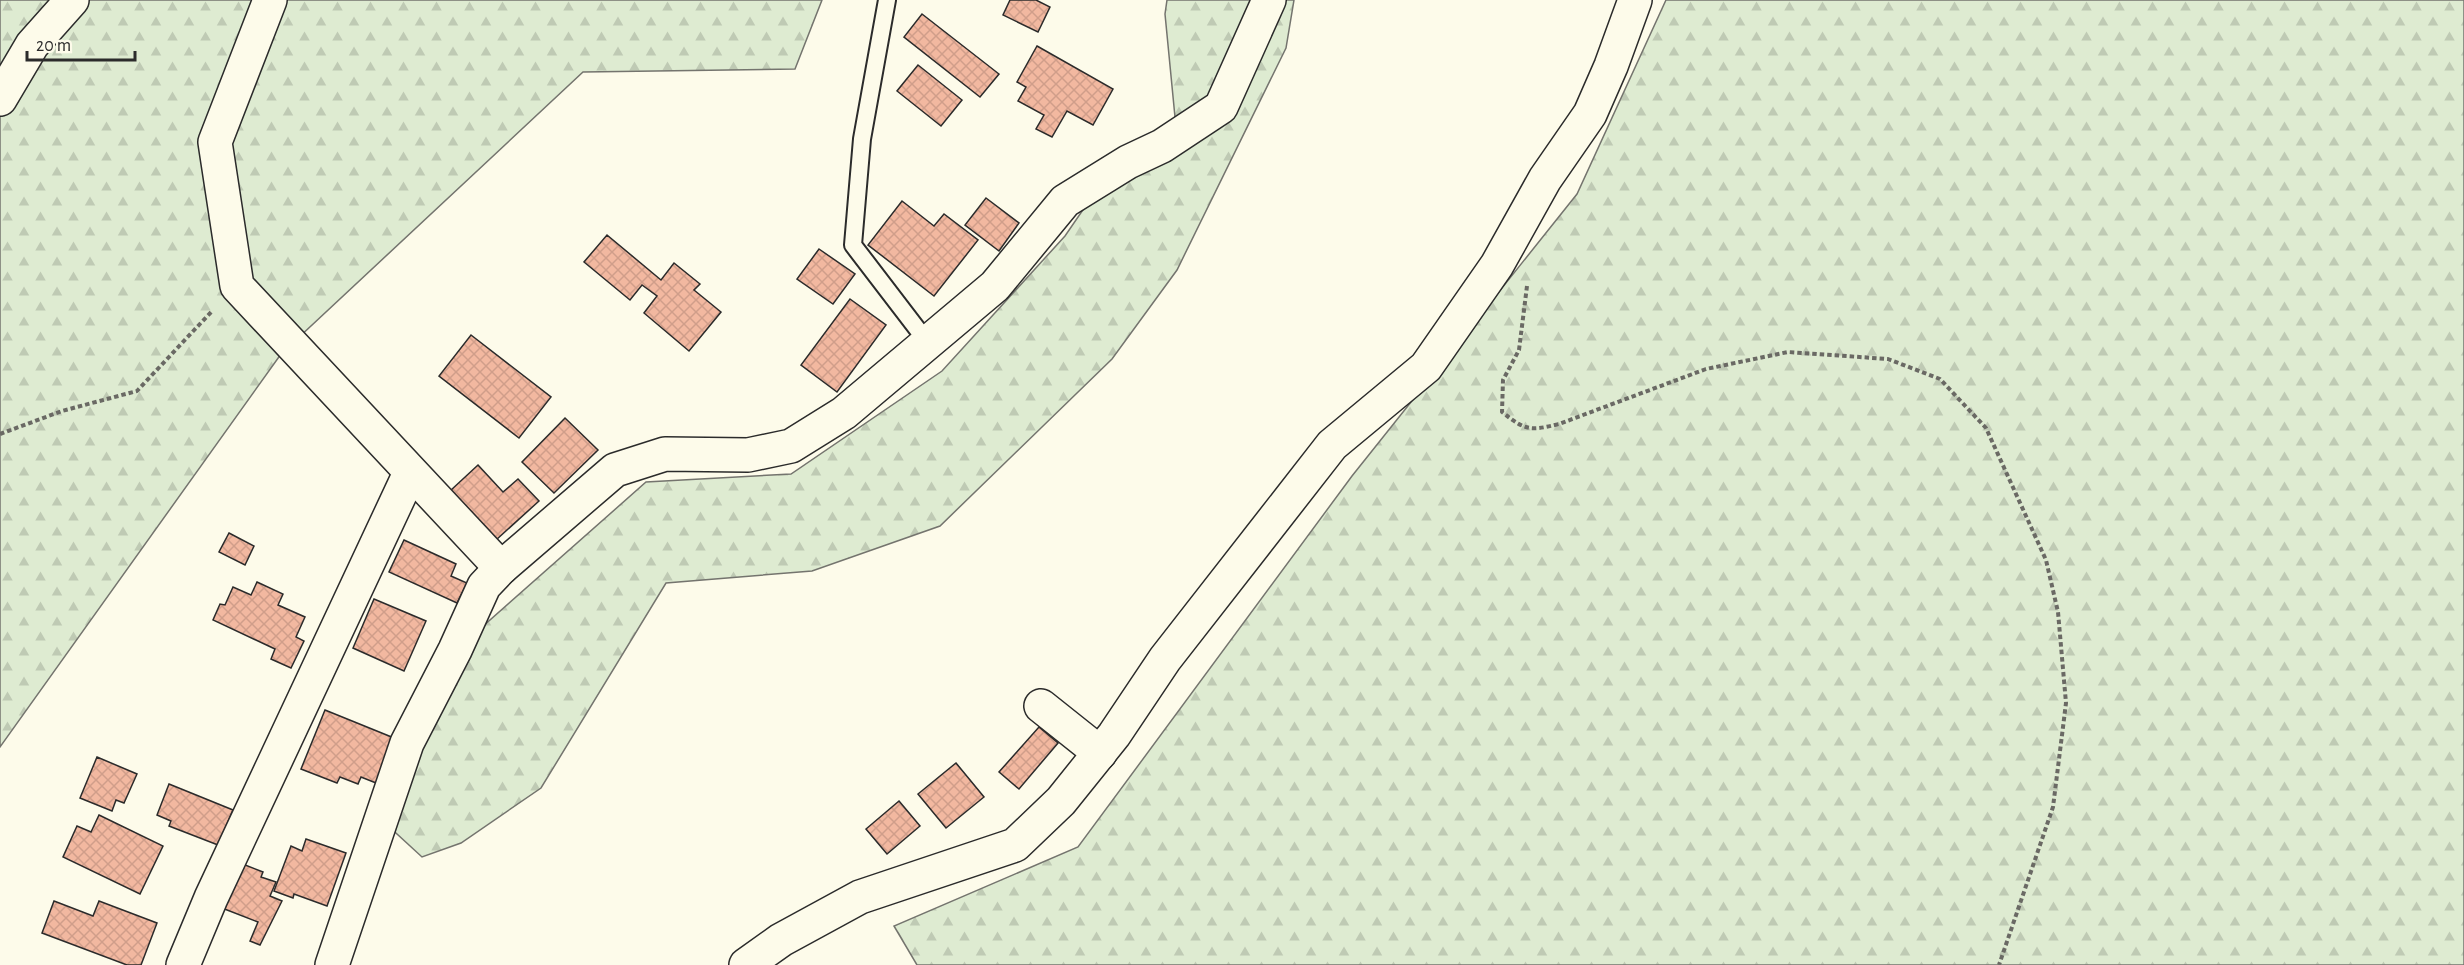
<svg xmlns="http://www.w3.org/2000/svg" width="2464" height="965" viewBox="0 0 2464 965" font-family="'Alegreya Sans',sans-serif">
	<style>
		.forest { fill: url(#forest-firs); stroke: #74746e; stroke-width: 1.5 }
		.building { fill: url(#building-cross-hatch); stroke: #2b2b2b; stroke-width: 1.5 }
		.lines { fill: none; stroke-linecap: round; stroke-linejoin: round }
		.service-casing { stroke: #2b2b2b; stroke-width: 20 }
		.minor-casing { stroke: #2b2b2b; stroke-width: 36 }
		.tertiary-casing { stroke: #2b2b2b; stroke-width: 36 }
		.path { stroke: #6a6964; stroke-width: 4; stroke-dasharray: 4.5 3; stroke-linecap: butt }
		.service { stroke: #fdfbea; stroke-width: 16 }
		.minor { stroke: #fdfbea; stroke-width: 33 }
		.tertiary { stroke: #fdfbea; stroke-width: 33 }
	</style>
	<defs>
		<pattern id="forest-firs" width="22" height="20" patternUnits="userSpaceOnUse" patternTransform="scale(1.5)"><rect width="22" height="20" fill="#deebd1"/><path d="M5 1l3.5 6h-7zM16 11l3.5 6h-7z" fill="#bfcab4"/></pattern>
		<pattern id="building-cross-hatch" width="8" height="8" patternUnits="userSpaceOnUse" patternTransform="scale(1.5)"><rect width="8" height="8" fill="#f2b8a0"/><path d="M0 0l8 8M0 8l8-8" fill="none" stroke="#d09e8a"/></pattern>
	</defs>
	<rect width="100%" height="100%" fill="#fdfbea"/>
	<g class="forest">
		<path d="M0 0H822L795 69 583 72 281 354 0 747Z"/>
		<path d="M1167 0H1294L1286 48 1177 270 1112 359 940 526 812 571 666 583 541 788 461 843 422 857 384 822 481 628 646 482 791 474 942 371 1065 236 1102 182 1178 148 1165 14Z"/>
		<path d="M1666 0H2464V965H917L894 926 1078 847 1352 476 1577 194Z"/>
	</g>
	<g class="building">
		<path d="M1010 0H1036L1050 7 1038 32 1003 15Z"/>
		<path d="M922 14 999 74 980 97 904 37Z"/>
		<path d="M1037 46 1113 89 1093 125 1067 111 1052 137 1036 129 1044 115 1018 101 1026 87 1017 82Z"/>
		<path d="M918 65 962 100 941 126 897 91Z"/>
		<path d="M986 198 1019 223 999 251 965 225Z"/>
		<path d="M902 201 934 226 944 214 978 240 934 296 868 245Z"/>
		<path d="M607 235 661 280 674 263 700 284 694 290 721 312 689 351 644 313 657 296 642 285 630 300 584 262Z"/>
		<path d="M819 249 855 274 833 304 797 279Z"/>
		<path d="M850 299 886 325 837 392 801 365Z"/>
		<path d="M471 335 551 397 519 438 439 376Z"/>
		<path d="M565 418 598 450 554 493 522 462Z"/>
		<path d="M478 465 503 492 518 479 539 501 496 540 450 491Z"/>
		<path d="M229 533 254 546 245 565 219 552Z"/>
		<path d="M404 540 456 564 451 576 467 583 457 603 389 572Z"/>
		<path d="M257 582 283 594 278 605 305 617 296 637 304 641 291 668 271 659 275 649 213 620 220 604 225 605 233 587 251 595Z"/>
		<path d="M374 599 426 621 404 671 353 648Z"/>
		<path d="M325 710 394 738 376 783 361 777 358 784 340 777 337 783 301 769Z"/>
		<path d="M1039 727 1058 743 1019 789 999 772Z"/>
		<path d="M97 757 137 774 124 803 116 800 112 811 80 798Z"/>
		<path d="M956 763 984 797 946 828 918 794Z"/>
		<path d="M169 784 233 810 218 845 169 826 171 821 157 815Z"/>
		<path d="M899 801 920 826 887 854 866 829Z"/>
		<path d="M99 815 163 846 140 894 63 857 77 826 91 832Z"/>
		<path d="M306 839 346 853 327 906 294 894 293 898 274 891 291 846 302 851Z"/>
		<path d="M240 863 263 872 261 877 276 882 270 896 282 901 260 945 250 941 258 922 222 908Z"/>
		<path d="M54 901 93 916 99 901 157 923 141 965H127L42 933Z"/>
	</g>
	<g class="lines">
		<defs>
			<path id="service" d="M887 0 862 139 853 245 928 343"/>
			<g id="minor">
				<path d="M270 0 215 142 237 286 501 568"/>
				<path d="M0 99 32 45 72 0"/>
				<path d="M1041 706 1100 753"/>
				<path d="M183 965 211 898 410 473"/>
				<path d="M332 965 407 743 455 650 484 586 501 568 615 470 665 454 748 455 791 446 844 413 995 286 1065 201 1128 162 1162 146 1221 107 1269 0"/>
			</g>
			<path id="tertiary" d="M746 965 781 940 860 897 1015 845 1061 801 1114 735 1165 659 1332 445 1426 367 1497 265 1545 179 1590 114 1611 66 1635 0"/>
		</defs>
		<use href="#service" class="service-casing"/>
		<use href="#minor" class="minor-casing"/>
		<use href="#tertiary" class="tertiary-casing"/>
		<g class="path">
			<path d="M1527 286 1519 350 1503 380 1502 412C1526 431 1530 431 1559 424L1706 369 1788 352 1888 359 1940 379 1986 428 2046 560 2058 612 2066 703 2053 807 1999 965"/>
			<path d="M0 434 62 411 137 391 213 310"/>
		</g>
		<use href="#service" class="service"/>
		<use href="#minor" class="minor"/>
		<use href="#tertiary" class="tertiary"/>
	</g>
	<path d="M27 51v9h108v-9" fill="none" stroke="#2b2b2b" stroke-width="3"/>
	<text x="36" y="51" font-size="18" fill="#2b2b2b" stroke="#fdfbea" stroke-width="4.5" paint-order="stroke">20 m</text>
</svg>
